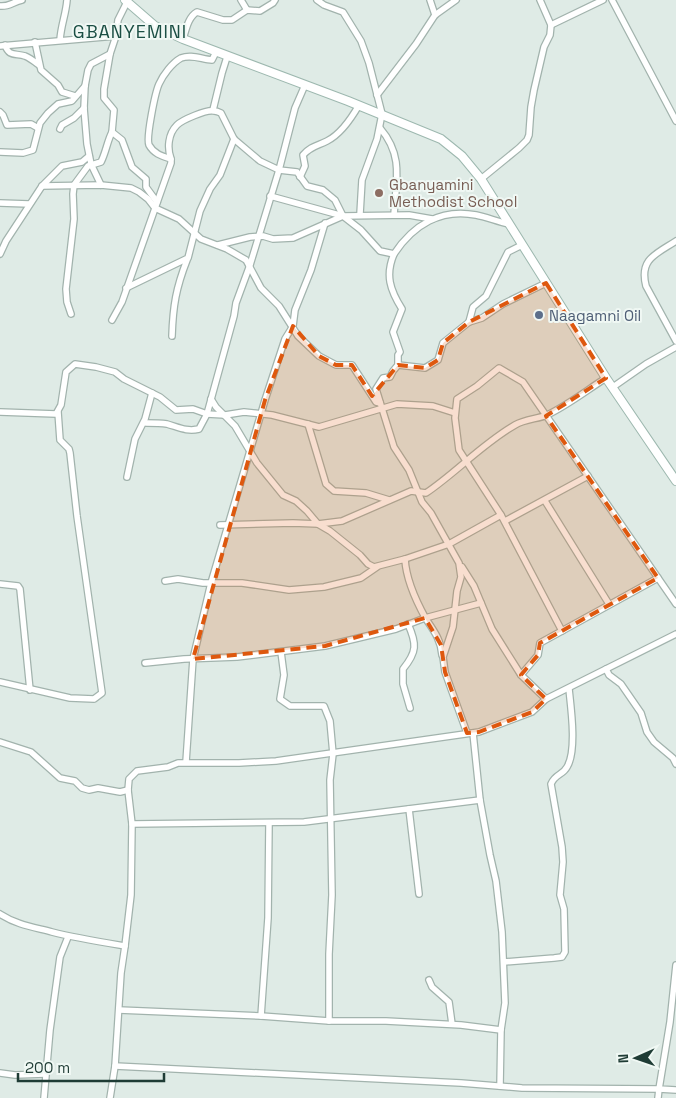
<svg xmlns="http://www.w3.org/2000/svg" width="676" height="1098" viewBox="0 0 676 1098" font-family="'Space Grotesk',sans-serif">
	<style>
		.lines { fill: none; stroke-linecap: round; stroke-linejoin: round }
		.minor-casing { stroke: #a2b3ad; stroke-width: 8 }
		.secondary-casing { stroke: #9db8af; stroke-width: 10 }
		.minor { stroke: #fff; stroke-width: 5.5 }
		.secondary { stroke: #fff; stroke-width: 8 }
		.marked { fill: #de580e; fill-opacity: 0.2; stroke: #de580e; stroke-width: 4; stroke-dasharray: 10 6; stroke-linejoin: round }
		.education-dot { fill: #8d6e63; stroke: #f0f8f4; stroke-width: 2 }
		.service-dot { fill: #5c6f8a; stroke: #f0f8f4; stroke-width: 2 }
		.labels { text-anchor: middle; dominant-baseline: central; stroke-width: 4; stroke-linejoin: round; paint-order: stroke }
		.education-label { font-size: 15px; fill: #785e54; stroke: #f0f8f4; text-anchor: start }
		.service-label { font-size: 15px; fill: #4e5e75; stroke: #f0f8f4; text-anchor: start }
		.quarter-label { font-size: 18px; letter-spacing: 1px; fill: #1b4f44; stroke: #f0f8f4 }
	</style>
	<rect width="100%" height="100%" fill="#dfebe6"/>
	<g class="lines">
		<defs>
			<g id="minor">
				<path d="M241 0 247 10"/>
				<path d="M317 0 324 5 343 12 361 41 369 63 382 114 377 139 362 180 360 214"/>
				<path d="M430 0 435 15"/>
				<path d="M612 0 676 121"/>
				<path d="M0 6C9 7 13 2 22 0"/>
				<path d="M551 25 603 0"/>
				<path d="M183 39C186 30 188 17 197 12L223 20H232L247 10 260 11 273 3 275 0"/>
				<path d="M60 40C61 25 66 14 67 0"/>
				<path d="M35 42 41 70 58 85 62 92 75 96"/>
				<path d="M5 45C9 57 15 53 25 56 30 58 35 62 39 65"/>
				<path d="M0 46 116 36"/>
				<path d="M110 54 104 89V98L114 110 112 132 122 140 132 167 146 179V187L157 202"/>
				<path d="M377 95 416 44 435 15 456 0"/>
				<path d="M213 110 222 73 227 57"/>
				<path d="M0 112 3 115 7 125 31 124 38 128"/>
				<path d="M380 128C404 156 396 181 394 215"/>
				<path d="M60 129 62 125 74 118 84 108"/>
				<path d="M0 152 23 153 33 150 40 123 48 113 58 104 72 101 85 86"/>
				<path d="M171 159C167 148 168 134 177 125 182 120 207 109 214 111 217 111 219 112 221 113L234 139 260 161 279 170 297 172 307 186 323 190 335 200 343 216 361 230 380 251 394 254C413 225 441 208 476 215 487 217 498 222 509 224"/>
				<path d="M300 177 305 166 303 155C311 146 317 146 327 141 341 134 351 119 359 105"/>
				<path d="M481 179 519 148 527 140 529 135 531 107 534 90 544 47 550 35 551 25 540 0"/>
				<path d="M101 185 91 164 87 144 84 108 85 86 88 70 91 64 110 54 116 36 118 20 127 2"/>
				<path d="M42 186 101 185 131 188 139 192 148 199 155 208 179 219 201 239 227 249 246 260 261 288 279 306 298 336 319 356 336 365H352L376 402 380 403"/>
				<path d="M270 196 343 216"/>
				<path d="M0 203 29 204"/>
				<path d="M676 241C656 254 639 259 646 286L676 341"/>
				<path d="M218 245 250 237 263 236 273 239 293 238 343 216 409 215 432 219"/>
				<path d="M0 254 6 241 42 186 62 166 82 162 89 156"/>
				<path d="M394 254C385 275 390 290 402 309L393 332 400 352 398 355V365L393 371 390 377 383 378 376 389 394 447 409 470 422 502 431 513 459 563 461 577 457 591 453 627 443 657 445 672 467 733"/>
				<path d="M126 288 188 258 200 211 210 189 220 175 234 139"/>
				<path d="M71 314 67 302 66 289 74 219 73 194 74 185 88 166 101 162C106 152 107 142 112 132"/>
				<path d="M112 320 122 302 171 163V159C162 156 154 154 149 145 146 138 155 93 159 84 163 75 172 63 181 58 191 54 201 59 212 60L216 52"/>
				<path d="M469 322 473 307 486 296 508 252 522 245"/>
				<path d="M172 336C173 306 176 288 187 260"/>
				<path d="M398 365 425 368 438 360 443 343 469 322 482 318 503 304 546 283"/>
				<path d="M613 387 646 364 676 347"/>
				<path d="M211 399 216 407 235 426 257 463 283 495 296 501 307 511 318 524 330 531 360 555 368 564 374 567 405 559C406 579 416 601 426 619 434 631 441 640 442 655"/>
				<path d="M0 412 56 414 61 405 66 372 75 364 96 367 115 372 124 379 160 397 176 410 193 409 207 414 225 415 244 412 272 415 319 427 397 404 433 406 455 413"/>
				<path d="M146 423C153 423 160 423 167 424 178 427 187 432 199 429L207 414 234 316 236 303 250 265 279 170 295 108 305 85"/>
				<path d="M308 424 326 484 334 491 366 493 389 500"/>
				<path d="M127 477 135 439 145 419 152 393"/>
				<path d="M545 501 609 604"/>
				<path d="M505 521 588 476"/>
				<path d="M220 525 293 523 318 524 342 521 411 491 426 493C457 472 482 444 515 425 525 419 538 419 547 415 568 405 587 390 606 378"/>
				<path d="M405 559 449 544 501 515"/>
				<path d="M462 567 474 586 492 629 521 675 546 699"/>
				<path d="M165 581 178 579 203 583H242L289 590 324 587 361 578 377 567"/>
				<path d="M0 584 18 586 20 589 30 690"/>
				<path d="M408 624C417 644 417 652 403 669V684L410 708"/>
				<path d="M562 631 501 515 459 450 455 418 457 399 477 386 499 368 523 382 676 604"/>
				<path d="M281 652 284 675 280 699 290 706H324L330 721 333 754 330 780 332 895 329 954V1021"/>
				<path d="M145 663 184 659 237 657 325 646 396 629 425 618 481 603"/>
				<path d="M606 669 609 675 621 684 641 713 647 732 654 742 673 758 676 764"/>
				<path d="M521 675 538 655 540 643 658 578"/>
				<path d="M0 682 70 698 94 699 102 693 77 516 70 453 69 449 60 440 58 412"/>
				<path d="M473 733 480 800 490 855 496 881 502 932 505 1003 501 1030 500 1086"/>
				<path d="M0 742 31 752 60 778 75 781 82 788 89 790 98 788 120 792 128 790"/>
				<path d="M186 762 193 659 211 583 265 400 285 339 293 326 295 310 311 270 325 223"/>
				<path d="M409 809 419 894"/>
				<path d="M132 824 304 822 480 800"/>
				<path d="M0 914C17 925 33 927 52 932 76 938 101 942 125 946"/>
				<path d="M504 962 554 958 562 957 565 952 564 909 560 895 563 862 562 847 551 784C555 774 563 775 567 767 577 751 571 708 569 689"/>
				<path d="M676 965 670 1022 659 1089 676 1090"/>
				<path d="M429 980 432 987 449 1002 452 1024"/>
				<path d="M119 1010 261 1016 329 1021H386L461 1025 501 1030"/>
				<path d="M261 1016 268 918 269 823"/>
				<path d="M115 1066 461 1083 522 1088 659 1089 658 1098"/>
				<path d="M0 1073 15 1075 45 1074"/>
				<path d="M44 1098 50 1030 60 957 68 937"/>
				<path d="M110 1098 115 1066 121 973 125 946 131 895 132 824 128 790 129 779 137 771 168 767 178 763H239L276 761 479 732 532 712 546 699 676 634"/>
			</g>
			<path id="secondary" d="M125 0 155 26 183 39 348 101 441 139 462 156 481 179 606 378 676 481"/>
		</defs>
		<use href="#minor" class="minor-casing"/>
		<use href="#secondary" class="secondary-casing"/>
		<use href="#minor" class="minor"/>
		<use href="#secondary" class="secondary"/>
	</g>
	<path class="marked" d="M546 283 606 378 546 416 658 578 540 643 538 655 521 675 546 699 532 712 479 732 467 733 445 672 441 645 425 618 325 646 193 659 265 400 293 326 319 356 336 365H352L372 396 398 365 425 368 438 360 443 343 469 322Z"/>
	<circle class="education-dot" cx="379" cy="193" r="5"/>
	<circle class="service-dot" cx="539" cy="315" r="5"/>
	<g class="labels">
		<g class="education-label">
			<text x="389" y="184">Gbanyamini<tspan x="389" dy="17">Methodist School</tspan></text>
		</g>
		<g class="service-label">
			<text x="549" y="315">Naagamni Oil</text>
		</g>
		<g class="quarter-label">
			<text x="130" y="31">GBANYEMINI</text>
		</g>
	</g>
	<g transform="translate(636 1058) rotate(268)" stroke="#f0f8f4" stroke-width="4" paint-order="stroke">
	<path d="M0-4L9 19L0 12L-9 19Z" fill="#1f3c35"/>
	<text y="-8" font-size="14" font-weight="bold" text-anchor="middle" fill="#1f3c35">N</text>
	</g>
	<path d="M18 1073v8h146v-8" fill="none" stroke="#1f3c35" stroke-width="2.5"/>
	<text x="25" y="1073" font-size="15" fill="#1f3c35" stroke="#f0f8f4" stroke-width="4" paint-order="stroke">200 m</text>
</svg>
